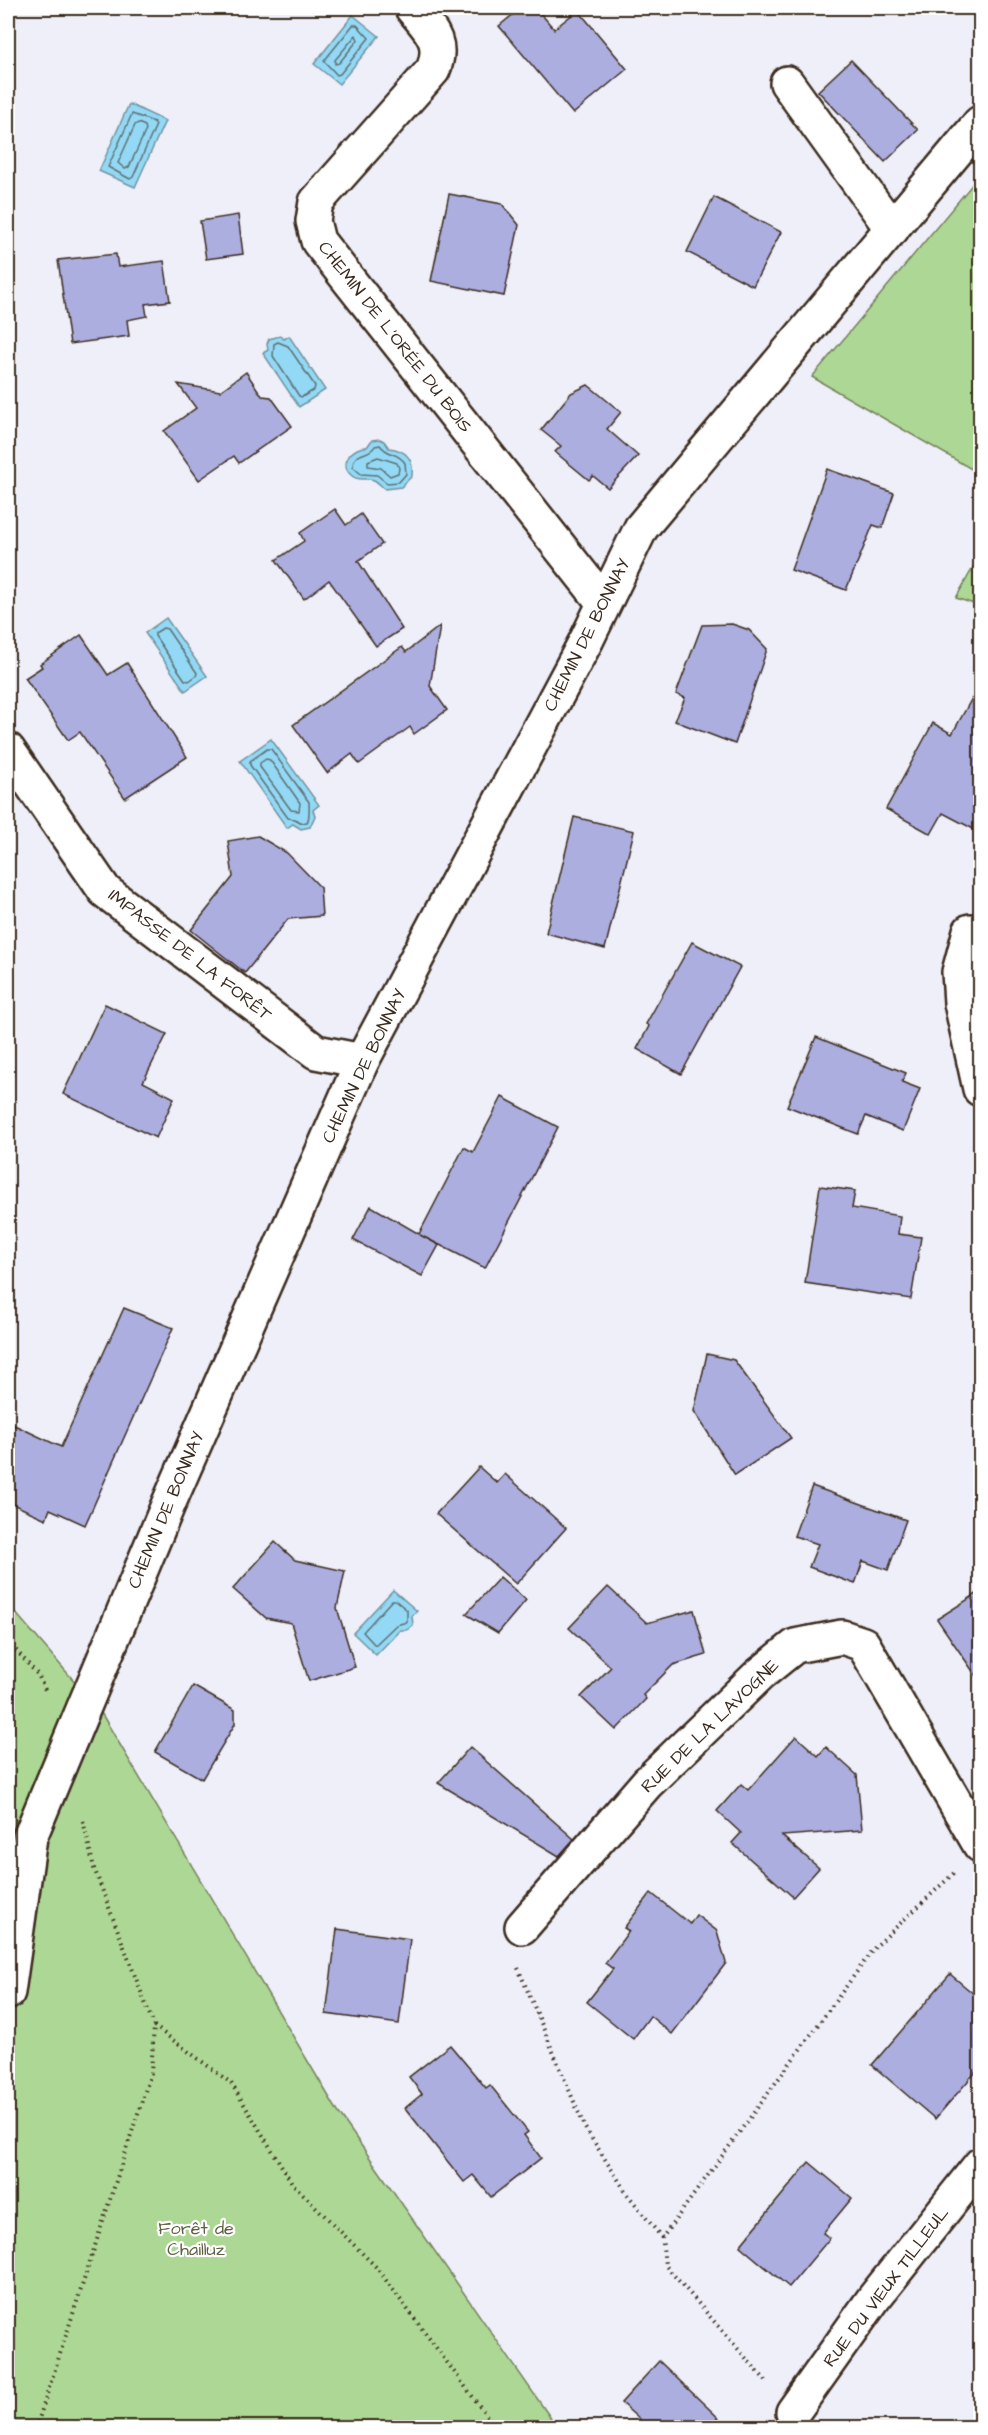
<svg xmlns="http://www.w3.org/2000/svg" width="988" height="2435" viewBox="0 0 988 2435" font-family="'Architects Daughter',sans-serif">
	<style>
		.green { fill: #add795; stroke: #74805a; stroke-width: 1.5 }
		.water { fill: #93d9f5; stroke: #70939f; stroke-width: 1.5 }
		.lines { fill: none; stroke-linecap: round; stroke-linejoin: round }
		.shore { stroke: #5e7074; stroke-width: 1.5 }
		.building { fill: #acaedf; stroke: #3b2a1e; stroke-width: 1.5 }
		.minor-casing { stroke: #3b2a1e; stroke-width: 38 }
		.path { stroke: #3b2a1e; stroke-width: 4; stroke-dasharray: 1.5 4.5; stroke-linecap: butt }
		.minor { stroke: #fff; stroke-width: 33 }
		.labels { text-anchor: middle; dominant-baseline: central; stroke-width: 4.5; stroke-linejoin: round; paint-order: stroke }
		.street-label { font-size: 18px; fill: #3b2a1e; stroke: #fff }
		.park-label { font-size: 18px; fill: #5d5e42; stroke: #fff }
	</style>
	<rect width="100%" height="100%" fill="#eeeff9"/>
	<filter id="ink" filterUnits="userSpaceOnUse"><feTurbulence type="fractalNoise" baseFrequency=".0167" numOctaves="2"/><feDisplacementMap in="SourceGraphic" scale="12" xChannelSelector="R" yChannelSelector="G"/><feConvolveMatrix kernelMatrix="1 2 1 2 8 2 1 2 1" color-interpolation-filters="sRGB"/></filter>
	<g filter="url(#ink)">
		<g class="green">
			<path d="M980 175V474L812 377Z"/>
			<path d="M980 555V606L956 598Z"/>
			<path d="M8 1604 100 1711 338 2112 557 2427H8Z"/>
		</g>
		<g class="water">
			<path d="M353 15 379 36 339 84 314 64Z"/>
			<path d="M129 104 165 121 135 187 99 171Z"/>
			<path d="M280 336 284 339 289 336 325 390 299 407 263 353 268 350 267 344 269 339Z"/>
			<path d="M380 439 384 441 389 448C406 450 414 459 412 476L401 487 385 489C382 487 378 482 374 480 367 477 358 482 351 475 338 463 353 446 367 447L372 440Z"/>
			<path d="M166 618 207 676 185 691 145 633Z"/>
			<path d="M271 739 319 805 313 810 315 816 310 827 301 829 293 824 287 828 240 761Z"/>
			<path d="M393 1590 417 1611 412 1616 413 1625 407 1630H400L376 1655 353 1633Z"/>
		</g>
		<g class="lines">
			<g class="shore">
				<path d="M353 25H357L369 38 340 74 337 75 324 61Z"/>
				<path d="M356 35 358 40 339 63 335 64V60Z"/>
				<path d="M132 114 154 122 156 125 133 177 130 179 108 167Z"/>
				<path d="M138 123 145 126 146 130 129 167 125 169 118 163 135 125Z"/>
				<path d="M278 342 288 346 315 386 314 390 302 397 299 396 273 356 274 344Z"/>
				<path d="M380 445C388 456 398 452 405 463L406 474 399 482 387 483 377 475 361 474 353 467C352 451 369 457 375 446Z"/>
				<path d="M378 457 397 463 399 468 398 473 390 476 381 468 368 466V461Z"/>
				<path d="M163 628 167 629 197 673 196 676 189 681 185 680 155 636V633Z"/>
				<path d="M267 749H271L309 802C309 807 310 818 307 822L302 823 295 819 288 818 250 765V761Z"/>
				<path d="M266 759 270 760 300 803 299 811 291 810 260 767V763Z"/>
				<path d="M392 1600H395L407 1610V1622L396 1625 375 1645 363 1632Z"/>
			</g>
		</g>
		<g class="building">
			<path d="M521 8H536L554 29 578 10 627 69 573 114 499 26Z"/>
			<path d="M851 60 918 130 885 162 818 91Z"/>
			<path d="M449 194 502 204 519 225 504 296 431 281Z"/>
			<path d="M714 197 781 232 753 286 687 252Z"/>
			<path d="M238 215 243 254 206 259 200 221Z"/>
			<path d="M116 254 118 267 164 261 170 301 145 304 147 316 127 320 129 336 70 344 58 260Z"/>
			<path d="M246 372 262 396 271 397 292 426 239 463 234 456 199 480 164 431 196 408 178 384 220 391Z"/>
			<path d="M588 385 621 412 607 429 638 456 608 488 593 476 589 480 555 452 561 446 541 430 571 393Z"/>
			<path d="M827 469 894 493 882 528 873 525 846 590 791 570Z"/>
			<path d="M335 509 346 525 361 514 382 544 358 561 402 629 376 646 329 580 304 599 276 560 304 541 300 533Z"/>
			<path d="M732 624 749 630 767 649 735 744 675 721 685 698 676 694 702 625Z"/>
			<path d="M440 626 430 686 447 710 414 734 410 727 359 764 352 754 327 773 293 725 402 647 406 652Z"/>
			<path d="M81 635 108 675 127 663 187 757 125 798 80 732 68 740 25 678 42 667 40 664Z"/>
			<path d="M981 682V833L943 813 931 834 886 809 933 723 952 734Z"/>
			<path d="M574 817 634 831 605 949 546 933Z"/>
			<path d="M258 836 287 853 320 887 322 916 288 919 245 973 191 930 233 877 228 841Z"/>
			<path d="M692 942 740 967 681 1074 637 1049 649 1026 646 1024Z"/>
			<path d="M105 1004 167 1034 143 1082 174 1098 156 1138 63 1094Z"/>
			<path d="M816 1037 906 1073 902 1082 920 1089 903 1131 866 1116 858 1134 787 1106Z"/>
			<path d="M502 1097 558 1127 485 1268 420 1235 439 1245 422 1276 353 1240 371 1206 419 1234 464 1147 473 1152Z"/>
			<path d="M820 1186 855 1191 852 1208 900 1216 898 1234 921 1237 911 1299 805 1283Z"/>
			<path d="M124 1308 173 1328 85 1525 50 1509 46 1519 8 1502V1422L61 1447Z"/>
			<path d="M707 1354 734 1360 791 1438 735 1475 694 1411Z"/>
			<path d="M479 1467 497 1483 505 1474 566 1528 516 1584 436 1514Z"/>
			<path d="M812 1486 906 1520 888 1570 863 1561 855 1584 809 1567 818 1544 794 1536Z"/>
			<path d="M275 1542 295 1560 345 1571 337 1608 355 1667 309 1681 291 1623 266 1618 233 1589Z"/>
			<path d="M500 1577 526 1600 498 1633 466 1614Z"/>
			<path d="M608 1587 647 1623 694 1610 706 1655 673 1665 643 1695 646 1699 616 1730 581 1697 611 1667 569 1628Z"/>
			<path d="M981 1591V1683L937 1619Z"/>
			<path d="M193 1686 235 1710V1724L202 1779 155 1752Z"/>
			<path d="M796 1736 818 1756 826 1747 857 1775 862 1830 782 1836 819 1868 793 1897 732 1843 741 1833 717 1811 741 1784 748 1790Z"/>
			<path d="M470 1747 574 1839 559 1856 438 1783Z"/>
			<path d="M651 1893 690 1924 696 1915 717 1931 726 1963 672 2034 650 2016 633 2039 587 2002 613 1969 605 1963 629 1931 624 1928Z"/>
			<path d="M337 1929 410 1939 399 2024 326 2014Z"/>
			<path d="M950 1974 981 2000V2066L935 2119 872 2065Z"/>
			<path d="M450 2045 486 2088 490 2085 528 2132 524 2135 541 2158 491 2197 473 2175 464 2182 405 2108 422 2094 409 2077Z"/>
			<path d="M809 2162 852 2198 823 2233 830 2238 789 2287 740 2246Z"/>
			<path d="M659 2361 728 2427H648L621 2403Z"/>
		</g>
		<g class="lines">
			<defs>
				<g id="minor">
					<path d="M412 8C429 29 445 41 433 70L316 202 313 221 318 241 604 603"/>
					<path d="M787 83 892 229"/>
					<path d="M8 750 105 891 316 1052 362 1061"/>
					<path d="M970 931 959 972 961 1003 980 1089"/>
					<path d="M522 1927 647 1783 759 1675 795 1646 842 1637 863 1644 980 1845"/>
					<path d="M8 1992 30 1837 168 1505 362 1061 587 639 641 528 980 123"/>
					<path d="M793 2412 874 2298 980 2165"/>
				</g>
			</defs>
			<use href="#minor" class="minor-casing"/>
			<g class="path">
				<path d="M8 1641 38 1675 46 1692"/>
				<path d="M518 1968 585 2128 628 2195 662 2238"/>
				<path d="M154 2026 231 2083 292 2183 376 2267 496 2428"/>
				<path d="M766 2381 665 2265 662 2238 875 1947 954 1873"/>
				<path d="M36 2428 151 2073 154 2026 94 1868 83 1820"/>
			</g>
			<use href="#minor" class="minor"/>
		</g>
	</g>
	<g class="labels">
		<g class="street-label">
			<text transform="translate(395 337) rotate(52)">CHEMIN DE L’ORÉE DU BOIS</text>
			<text transform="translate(587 635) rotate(-63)">CHEMIN DE BONNAY</text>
			<text transform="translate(190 955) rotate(38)">IMPASSE DE LA FORÊT</text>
			<text transform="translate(364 1066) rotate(-64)">CHEMIN DE BONNAY</text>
			<text transform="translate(166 1510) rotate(-67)">CHEMIN DE BONNAY</text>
			<text transform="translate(710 1726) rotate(-44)">RUE DE LA LAVOGNE</text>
			<text transform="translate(886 2287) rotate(-53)">RUE DU VIEUX TILLEUL</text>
		</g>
		<g class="park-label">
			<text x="196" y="2228">Forêt de<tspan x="196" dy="21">Chailluz</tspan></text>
		</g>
	</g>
	<rect width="988" height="2435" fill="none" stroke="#fff" stroke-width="30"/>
	<rect x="15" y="15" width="958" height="2405" fill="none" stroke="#3b2a1e" stroke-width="2" filter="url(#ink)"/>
</svg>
